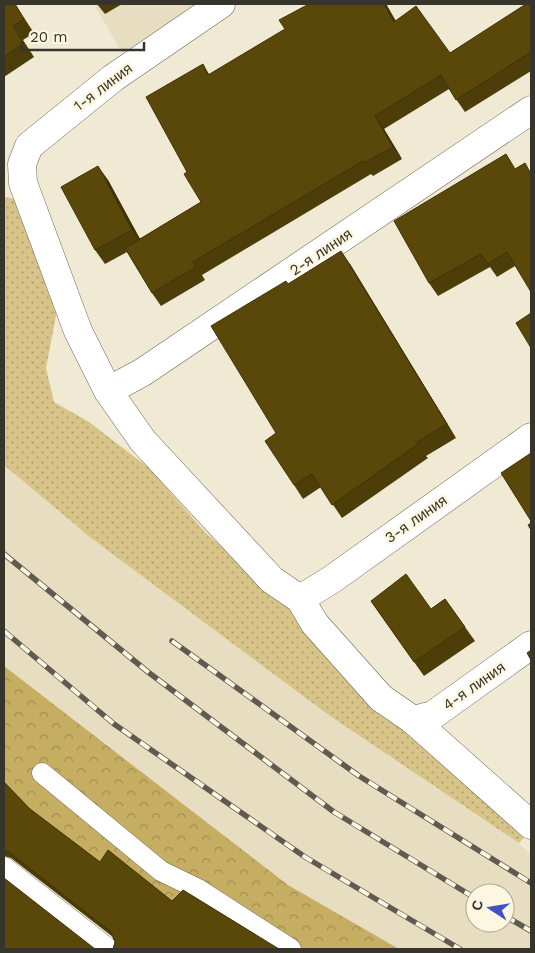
<svg xmlns="http://www.w3.org/2000/svg" width="535" height="953" viewBox="0 0 535 953" font-family="'Work Sans',sans-serif">
	<style>
		.built { fill: #e7ddc1; fill-rule: evenodd }
		.grass { fill: url(#grass-dots) }
		.forest { fill: url(#forest-crowns) }
		.lines { fill: none; stroke-linecap: round; stroke-linejoin: round }
		.service-casing { stroke: #6c6553; stroke-width: 21 }
		.minor-casing { stroke: #6c6553; stroke-width: 29 }
		.service { stroke: #fff; stroke-width: 20 }
		.minor { stroke: #fff; stroke-width: 28 }
		.rail-casing { stroke: #5f5b50; stroke-width: 5.5 }
		.rail { stroke: #fdf6e0; stroke-width: 4; stroke-dasharray: 11; stroke-linecap: butt }
		.wall { fill: #4d3e09 }
		.shaded-wall { fill: #3f3207 }
		.building { fill: #5a480a; stroke: #3f3207 }
		.labels { text-anchor: middle; dominant-baseline: central; stroke-width: 5; stroke-linejoin: round; paint-order: stroke }
		.street-label { font-size: 15px; fill: #37342c; stroke: #fdf6e0 }
	</style>
	<defs>
		<pattern id="grass-dots" width="8" height="8" patternUnits="userSpaceOnUse" patternTransform="scale(1.25)"><rect width="8" height="8" fill="#d8c488"/><path d="M2 2h.1M6 6h.1" fill="none" stroke="#b0a06f" stroke-width="1.8" stroke-linecap="round"/></pattern>
		<pattern id="forest-crowns" width="20" height="18" patternUnits="userSpaceOnUse" patternTransform="scale(1.25)"><rect width="20" height="18" fill="#c5ad62"/><path d="M2 6a3 3 0 1 1 6 0M12 15a3 3 0 1 1 6 0" fill="none" stroke="#a18e51"/></pattern>
	</defs>
	<rect width="100%" height="100%" fill="#f0e9d3"/>
	<g class="built">
		<path d="M94 4H198L122 53Z"/>
		<path d="M4 465 91 538 330 716 519 843 531 855V949H399L288 885 4 666ZM475 893H505V923H475Z"/>
	</g>
	<path class="grass" d="M4 197 21 200 58 305 46 368 54 402 89 422 149 468 205 532 289 606 528 833 519 843 330 716 91 538 4 465Z"/>
	<path class="forest" d="M4 666 288 885 399 949H273L177 909 105 870 36 817 4 784Z"/>
	<g class="lines">
		<defs>
			<g id="service">
				<path d="M42 773 161 871 198 889 291 949"/>
				<path d="M4 867 109 949"/>
			</g>
			<g id="minor">
				<path d="M221 4 113 78 29 146 22 164 23 183 78 331 108 391 143 441 272 580 300 599 315 624 381 698 413 720 531 825"/>
				<path d="M108 391 143 372 531 110"/>
				<path d="M300 599 331 580 531 437"/>
				<path d="M413 720 433 715 531 645"/>
			</g>
		</defs>
		<use href="#service" class="service-casing"/>
		<use href="#minor" class="minor-casing"/>
		<use href="#service" class="service"/>
		<use href="#minor" class="minor"/>
		<defs>
			<g id="rail">
				<path d="M4 554 148 672 334 812 475 898"/>
				<path d="M4 631 114 724 305 857 460 949"/>
				<path d="M172 641 359 776 531 883"/>
				<path d="M505 916 531 931"/>
			</g>
		</defs>
		<use href="#rail" class="rail-casing"/>
		<use href="#rail" class="rail"/>
	</g>
	<g class="wall">
		<path d="M4 4H15L34 33 23 40 34 57 4 77Z"/>
		<path d="M97 4H122L105 14Z"/>
		<path d="M386 4 396 21 450 53 531 4V71L465 112 449 89 384 129 402 159 373 176 371 174 202 275 205 280 161 306 152 293 127 252 105 264 95 250 108 180 140 239 201 202 187 172 203 64 209 74Z"/>
		<path d="M506 154 515 266 497 277 490 267 438 296 429 283Z"/>
		<path d="M350 264 456 438 426 456 428 458 342 518 321 487 303 499 294 485 276 433 288 284Z"/>
		<path d="M445 599 475 641 424 676 371 601 431 609Z"/>
		<path d="M4 782 30 809 100 862 172 901 113 949 115 942 113 937 11 858 4 856Z"/>
	</g>
	<g class="shaded-wall">
		<path d="M384 4H386L403 35 394 22Z"/>
		<path d="M375 116 384 129 402 159 393 147Z"/>
		<path d="M98 166 108 180 142 243 132 230Z"/>
		<path d="M341 251 350 264 456 438 447 424Z"/>
	</g>
	<g class="building">
		<path d="M4 4H15L24 19 13 26 24 43 4 57Z"/>
		<path d="M309 4H384L394 22 416 6 450 53 526 4H531V52L456 100 441 75 375 116 393 147 364 163 363 161 193 262 196 267 152 293 125 248 201 202 184 174 187 172 146 97 203 64 208 75 285 29 279 20Z"/>
		<path d="M506 154 515 169 525 163 531 174V292L507 252 488 264 481 254 429 283 394 221Z"/>
		<path d="M98 166 132 230 95 250 61 187Z"/>
		<path d="M341 251 447 424 417 442 418 444 332 505 312 474 294 485 265 441 276 433 211 326 286 281 288 284Z"/>
		<path d="M531 313V348L516 323Z"/>
		<path d="M531 453V521L501 473Z"/>
		<path d="M531 523V530L528 525Z"/>
		<path d="M406 574 431 609 445 599 465 627 414 662 371 601Z"/>
		<path d="M531 650V660L527 653Z"/>
		<path d="M4 782 30 809 100 862 108 850 172 901 183 890 279 949H112H113L115 942 111 932 6 850H4Z"/>
		<path d="M4 878 95 949H4Z"/>
	</g>
	<g class="labels">
		<g class="street-label">
			<text transform="translate(103 87) rotate(-37)">1-я линия</text>
			<text transform="translate(321 252) rotate(-34)">2-я линия</text>
			<text transform="translate(416 519) rotate(-35)">3-я линия</text>
			<text transform="translate(474 686) rotate(-35)">4-я линия</text>
		</g>
	</g>
	<rect width="535" height="953" fill="none" stroke="#37342c" stroke-width="10"/>
	<g transform="translate(490 908) rotate(282)"><circle r="24" fill="#fdf6e0" stroke="#aea898"/>
	<path d="M0-4L9 19L0 12L-9 19Z" fill="#4052c5"/>
	<text y="-8" font-size="14" font-weight="bold" text-anchor="middle" fill="#37342c">С</text>
	</g>
	<path d="M22 42v8h122v-8" fill="none" stroke="#37342c" stroke-width="2.5"/>
	<text x="30" y="42" font-size="15" fill="#37342c" stroke="#fdf6e0" stroke-width="4" paint-order="stroke">20 m</text>
</svg>
